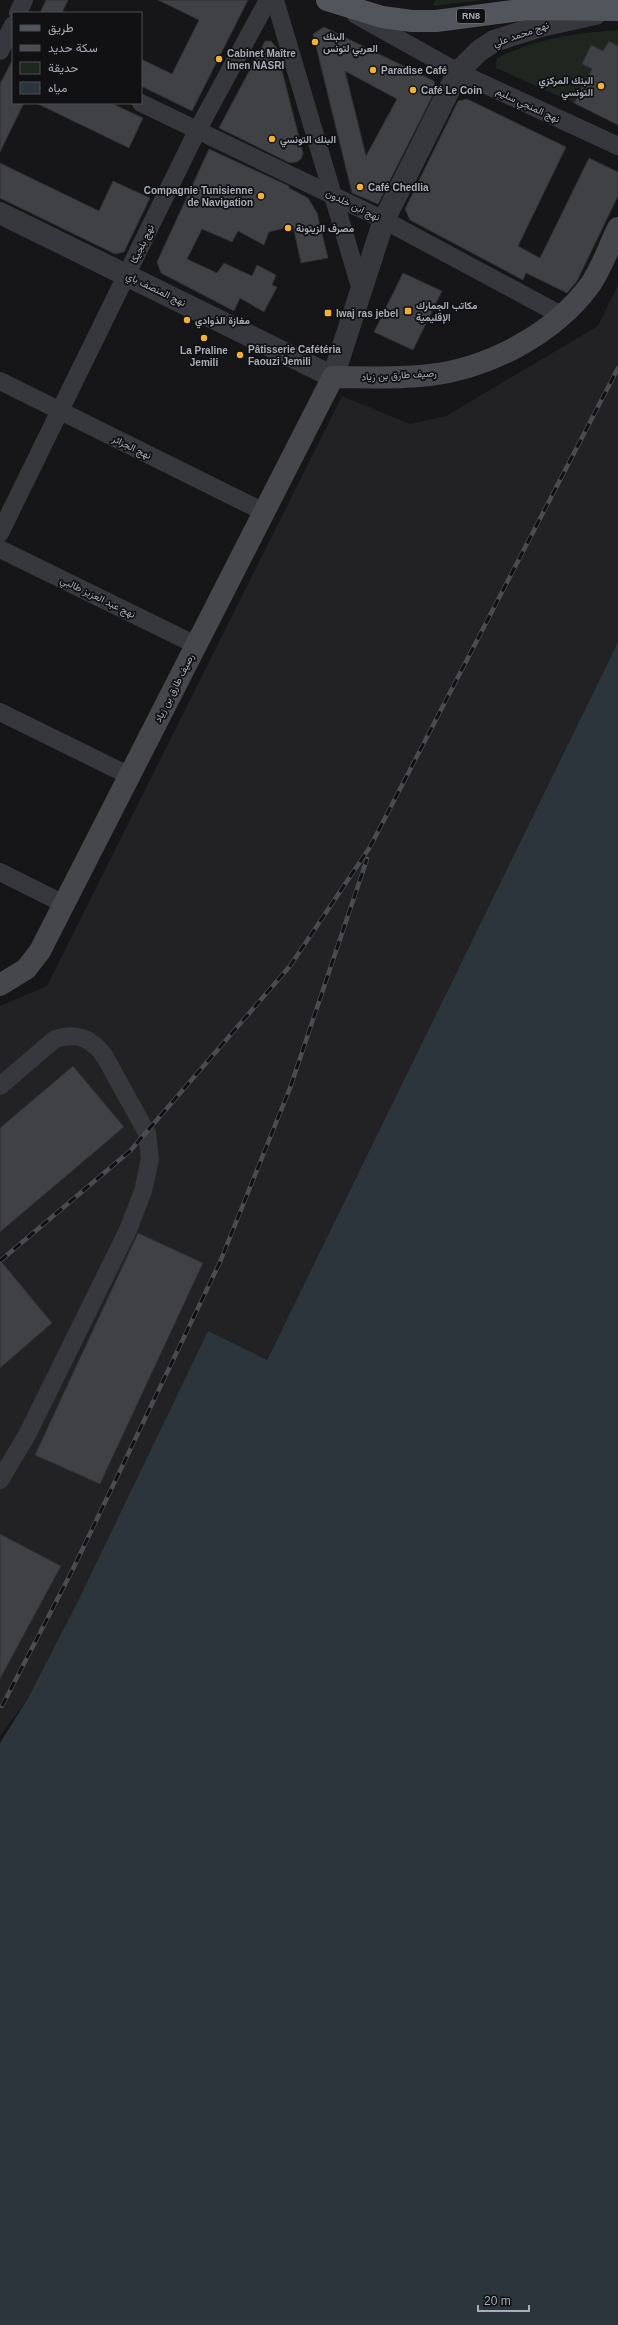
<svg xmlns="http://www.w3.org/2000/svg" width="618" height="2325" viewBox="0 0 618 2325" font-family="Arial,Vazirmatn,sans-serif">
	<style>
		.built { fill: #222225 }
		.green { fill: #1e261f }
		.water { fill: #2c353c }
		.building { fill: #404145; stroke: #303034; fill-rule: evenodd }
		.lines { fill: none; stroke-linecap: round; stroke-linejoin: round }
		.minor { stroke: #37383d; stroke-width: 18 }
		.tertiary { stroke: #37383d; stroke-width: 22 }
		.secondary { stroke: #45474d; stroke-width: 22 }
		.primary { stroke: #53555c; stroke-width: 22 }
		.rail-casing { stroke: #4a4c52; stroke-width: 4.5 }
		.rail { stroke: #111113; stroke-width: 3; stroke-dasharray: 9; stroke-linecap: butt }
		.poi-dot { fill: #f2b134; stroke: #111113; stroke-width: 1.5 }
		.labels { text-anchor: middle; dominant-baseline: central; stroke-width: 3.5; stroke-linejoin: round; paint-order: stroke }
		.shield { fill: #111113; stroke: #7b7e86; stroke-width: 1 }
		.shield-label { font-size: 9px; font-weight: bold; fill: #a8adb8 }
		.street-label { font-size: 10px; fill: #a8adb8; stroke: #111113 }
		.poi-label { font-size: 10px; font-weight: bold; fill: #a8adb8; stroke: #111113; text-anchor: start }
	</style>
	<rect width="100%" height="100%" fill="#161618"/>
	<path class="built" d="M618 285V642L267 1360 208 1332 77 1603 28 1698 0 1736V1006L47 986 342 396 410 424 446 416 598 326Z"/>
	<g class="green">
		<path d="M435 0H484L433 6Z"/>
		<path d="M618 30V46L609 41 603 51 591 45 582 64 592 69 574 103 496 68 497 58C535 39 576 33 618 30Z"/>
	</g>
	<path class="water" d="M618 642V2325H0V1743L28 1698 77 1603 208 1331 267 1360Z"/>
	<g class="building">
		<path d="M46 0H68L62 13H40Z"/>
		<path d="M158 0H248L192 111 141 86V59L172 74 199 20Z"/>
		<path d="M324 27 434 81 435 91 378 204 352 193 313 34ZM345 71 397 99 366 156Z"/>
		<path d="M265 41H271L276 47 303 153 301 159 297 162 290 163 219 128Z"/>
		<path d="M609 41 618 46V125L574 103 592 69 582 64 591 45 603 51Z"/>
		<path d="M13 59V103H24L0 152V84Z"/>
		<path d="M467 99 566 147 518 246 540 258 589 158 618 172V196L577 281 567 293 526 273 523 280 410 220 405 209 458 101Z"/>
		<path d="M36 103H111L143 118 129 148Z"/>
		<path d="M209 149 289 186V188L308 198 317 213 328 258 301 263 293 226 269 232 264 245 238 231 232 242 202 229 187 259 217 273 224 263 252 276 257 265 276 275 272 285 277 287 264 312 240 298 234 311 161 273 157 262Z"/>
		<path d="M0 163 99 211 113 181 150 198 124 252 115 254 0 198Z"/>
		<path d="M403 273 442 291 413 350 374 332Z"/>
		<path d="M73 1066 124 1127 0 1232V1128Z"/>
		<path d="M138 1233 203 1263 100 1484 35 1455Z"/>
		<path d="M0 1260 52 1323 0 1368Z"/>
		<path d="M0 1534 61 1566 0 1679Z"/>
	</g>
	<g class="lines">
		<g class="minor">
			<path d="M275 0 361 290"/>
			<path d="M18 13 24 0"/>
			<path d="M356 15 458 72 618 146"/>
			<path d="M0 51 13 25"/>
			<path d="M141 103 384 220 561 315"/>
			<path d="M0 381 264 512"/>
			<path d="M0 533 197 131 268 0"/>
			<path d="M0 549 196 645"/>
			<path d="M0 712 130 776"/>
			<path d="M0 872 64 904"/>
			<path d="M0 1086 55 1039C77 1032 92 1038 105 1057L147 1133 150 1159 143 1191 128 1230 27 1435 0 1480"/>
		</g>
		<path class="tertiary" d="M0 213 333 377 384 220 458 72 479 51 494 41 541 26 595 14"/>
		<path class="secondary" d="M0 985 26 969 40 951 333 377C365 377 398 379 430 375 489 368 554 334 590 285 602 268 609 246 618 228"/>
		<path class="primary" d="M327 0 382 17 412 21H436L528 9 618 10"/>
		<defs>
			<g id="rail">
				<path d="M0 1261 130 1151 290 966 370 847 618 368"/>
				<path d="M2 1706 73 1569 220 1262 290 1088 367 859"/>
			</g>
		</defs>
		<use href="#rail" class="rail-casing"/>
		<use href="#rail" class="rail"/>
	</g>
	<g class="poi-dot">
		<circle cx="315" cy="42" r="4"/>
		<circle cx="219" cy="59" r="4"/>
		<circle cx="373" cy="70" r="4"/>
		<circle cx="601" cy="86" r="4"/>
		<circle cx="413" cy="90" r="4"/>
		<circle cx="272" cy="139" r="4"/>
		<circle cx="360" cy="187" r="4"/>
		<circle cx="261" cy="196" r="4"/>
		<circle cx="288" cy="228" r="4"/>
		<rect x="404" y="307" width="8" height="8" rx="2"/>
		<rect x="324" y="309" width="8" height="8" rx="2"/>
		<circle cx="187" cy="320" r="4"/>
		<circle cx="204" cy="338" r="4"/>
		<circle cx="240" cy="355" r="4"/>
	</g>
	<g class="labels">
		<rect class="shield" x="457" y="9" width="28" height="14" rx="3"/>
		<g class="shield-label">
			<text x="471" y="16">RN8</text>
		</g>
		<g class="street-label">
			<text transform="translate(521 34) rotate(-19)">نهج محمد علي</text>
			<text transform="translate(528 105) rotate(25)">نهج المنجي سليم</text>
			<text transform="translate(353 205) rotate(26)">نهج ابن خلدون</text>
			<text transform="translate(142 244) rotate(-64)">نهج بلجيكا</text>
			<text transform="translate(156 289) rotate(26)">نهج المنصف باي</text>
			<text transform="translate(399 375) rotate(-3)">رصيف طارق بن زياد</text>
			<text transform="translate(132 447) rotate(26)">نهج الجزائر</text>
			<text transform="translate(98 597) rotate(26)">نهج عبد العزيز طالبي</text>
			<text transform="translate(174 688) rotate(-63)">رصيف طارق بن زياد</text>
		</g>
		<g class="poi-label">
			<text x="323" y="36">البنك<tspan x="323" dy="12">العربي لتونس</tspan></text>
			<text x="227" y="53">Cabinet Maître<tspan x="227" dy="12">Imen NASRI</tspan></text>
			<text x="381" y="70">Paradise Café</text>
			<text x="593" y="80" text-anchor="end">البنك المركزي<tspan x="593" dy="12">التونسي</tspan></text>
			<text x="421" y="90">Café Le Coin</text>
			<text x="280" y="139">البنك التونسي</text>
			<text x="368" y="187">Café Chedlia</text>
			<text x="253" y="190" text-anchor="end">Compagnie Tunisienne<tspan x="253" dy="12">de Navigation</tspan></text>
			<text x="296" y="228">مصرف الزيتونة</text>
			<text x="416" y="305">مكاتب الجمارك<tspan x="416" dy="12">الإقليمية</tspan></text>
			<text x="336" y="313">lwaj ras jebel</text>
			<text x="195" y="320">مغازة الذوادي</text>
			<text x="248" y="349">Pâtisserie Cafétéria<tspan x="248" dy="12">Faouzi Jemili</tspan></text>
			<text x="204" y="350" text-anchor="middle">La Praline<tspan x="204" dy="12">Jemili</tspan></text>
		</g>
	</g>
	<rect x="12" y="12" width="130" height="92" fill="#111113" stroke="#4d4f55"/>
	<rect x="20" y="25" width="20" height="6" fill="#53555c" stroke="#4d4f55"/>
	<text x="48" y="32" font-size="12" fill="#a8adb8">طريق</text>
	<rect x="20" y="45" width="20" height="6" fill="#4a4c52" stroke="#4d4f55"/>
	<text x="48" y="52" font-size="12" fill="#a8adb8">سكة حديد</text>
	<rect x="20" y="62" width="20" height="12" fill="#1e261f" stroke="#4d4f55"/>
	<text x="48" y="72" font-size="12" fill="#a8adb8">حديقة</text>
	<rect x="20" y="82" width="20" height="12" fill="#2c353c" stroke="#4d4f55"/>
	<text x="48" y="92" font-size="12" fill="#a8adb8">مياه</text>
	<path d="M478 2305v6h51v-6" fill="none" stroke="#a8adb8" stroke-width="2"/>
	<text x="484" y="2305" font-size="12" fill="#a8adb8" stroke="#111113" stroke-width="3" paint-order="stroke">20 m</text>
</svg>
